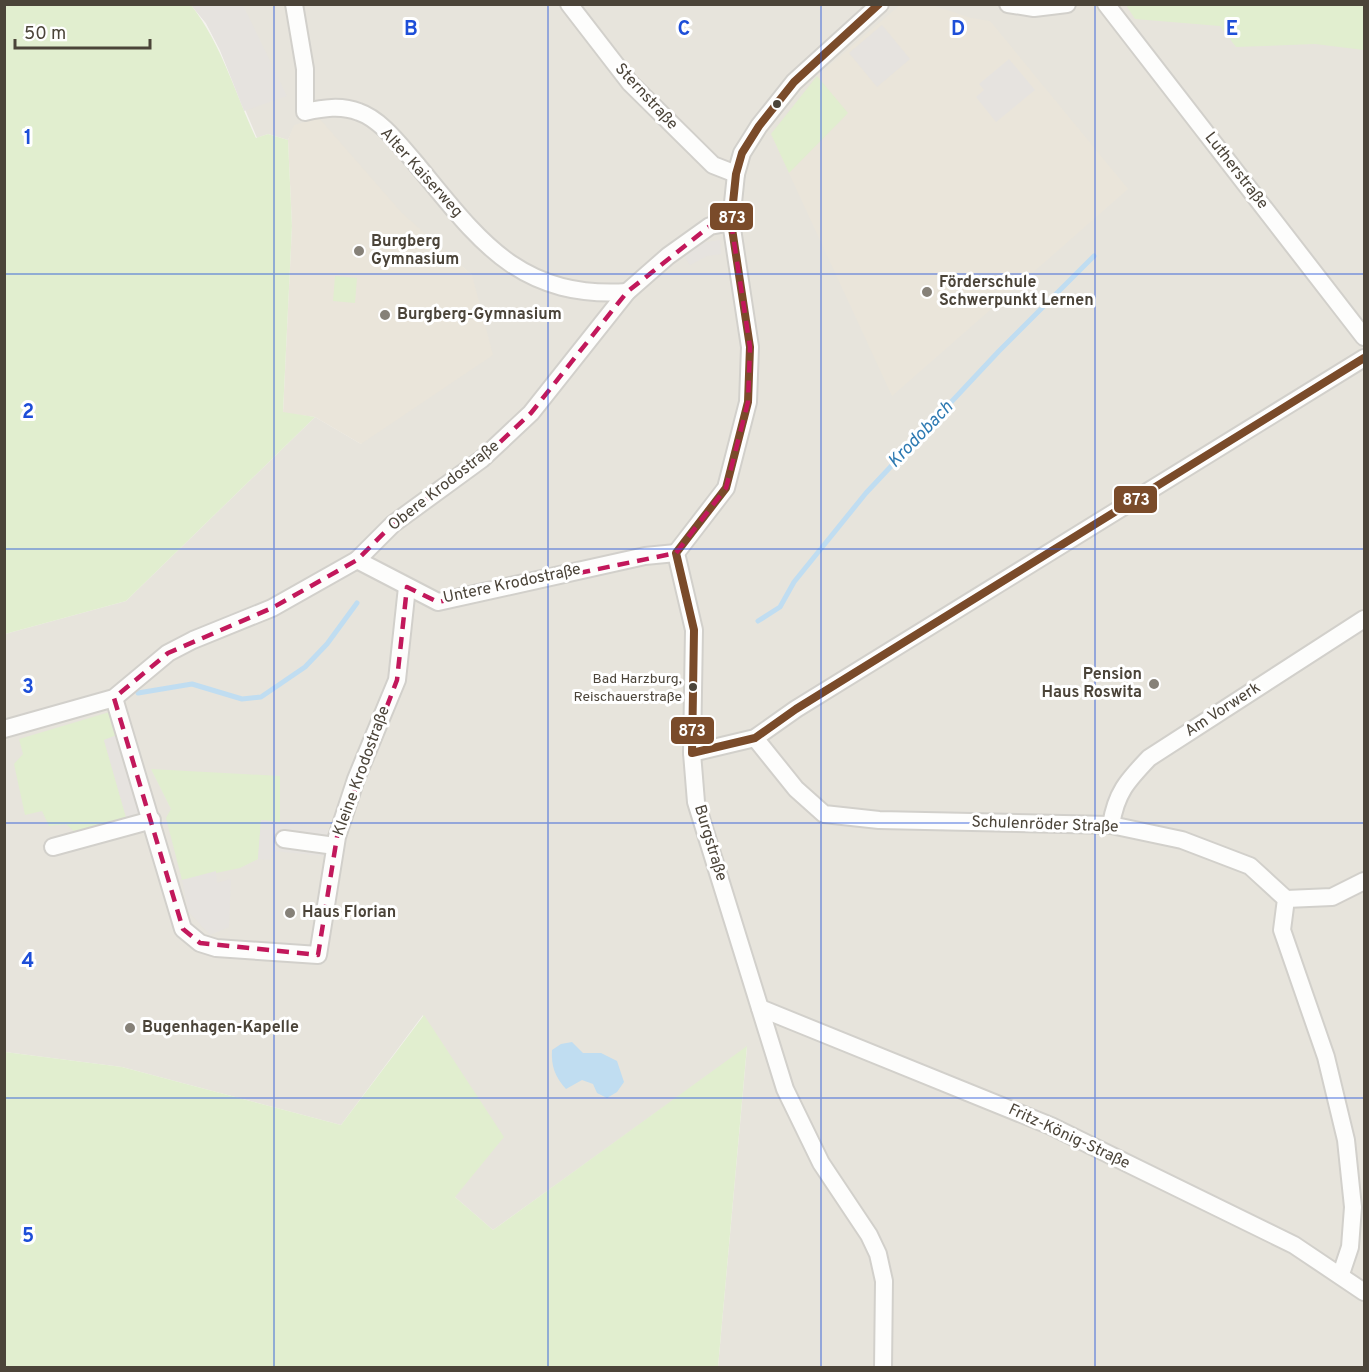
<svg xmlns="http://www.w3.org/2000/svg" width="1369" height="1372" viewBox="0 0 1369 1372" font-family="Overpass,sans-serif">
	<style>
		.residential { fill: #e7e4dc }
		.education { fill: #eae5da }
		.green { fill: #e1eecf }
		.parking { fill: #e6e3df }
		.water { fill: #c0ddf1 }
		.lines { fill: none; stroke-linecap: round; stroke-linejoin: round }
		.stream { stroke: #c0ddf1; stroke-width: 5 }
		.street-casing { stroke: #d2d0cb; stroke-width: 20 }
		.street { stroke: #fdfdfc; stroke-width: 16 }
		.bus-1-casing { stroke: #fff; stroke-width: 12 }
		.bus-1 { stroke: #7a4b2a; stroke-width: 8 }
		.marked { fill: none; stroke: #c2185b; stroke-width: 4.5; stroke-dasharray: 12 8; stroke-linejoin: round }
		.grid { fill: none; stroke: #1d4ed8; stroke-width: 1.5; stroke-opacity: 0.55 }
		.bus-dot { fill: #4b4439; stroke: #fff; stroke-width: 2 }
		.poi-dot { fill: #868178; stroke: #fff; stroke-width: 2 }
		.labels { text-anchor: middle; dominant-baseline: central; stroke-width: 6; stroke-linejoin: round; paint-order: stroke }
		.bus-label { font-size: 14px; fill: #4b4439; stroke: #fff; text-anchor: end }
		.street-label { font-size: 16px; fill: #4b4439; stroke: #fff }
		.poi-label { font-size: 16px; font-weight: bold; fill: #4b4439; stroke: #fff; text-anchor: start }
		.water-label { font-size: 18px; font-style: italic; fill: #2e7ab2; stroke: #fff }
		.grid-label { font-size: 20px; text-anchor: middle; font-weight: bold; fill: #1d4ed8; stroke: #fff; stroke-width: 6; stroke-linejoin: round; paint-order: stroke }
		.line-badge { stroke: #fff; stroke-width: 2 }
		.badge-label { font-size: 16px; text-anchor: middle; font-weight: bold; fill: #fff }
	</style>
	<rect width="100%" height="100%" fill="#f4f2ee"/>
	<path class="residential" d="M191 5H1364V1367H718L747 1047 493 1230 455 1197 423 1015 341 1125 122 1067 5 1052V634L126 601 315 417 361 444 472 275 295 125 288 140 268 134 257 138 220 50 206 23Z"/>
	<g class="education">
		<path d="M900 5H932L971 18 990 21 1128 189 892 396 771 134 817 76Z"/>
		<path d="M319 118 402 213 472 275 493 355 361 444 315 417 283 413 292 226 288 140 294 125Z"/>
	</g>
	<g class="green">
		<path d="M5 5H191C222 45 235 93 256 138L268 134 288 140 292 226 283 412 315 417 126 601 5 634Z"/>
		<path d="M1126 5H1364V50L1315 44 1236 47 1220 26 1135 19Z"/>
		<path d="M817 76 848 113 789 173 771 134Z"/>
		<path d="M335 276 357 278 355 303 333 301Z"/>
		<path d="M113 711 119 734 104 740 126 817 76 833 66 824 49 826 42 811 25 815 14 764 23 754 19 739Z"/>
		<path d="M151 769 280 776V822L261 820 258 859 240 868 182 880 166 818 171 809Z"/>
		<path d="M424 1015 504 1137 455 1197 493 1230 747 1046 718 1367H5V1052L122 1067 341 1125Z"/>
	</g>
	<g class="parking">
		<path d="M191 5H243L287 96 244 111 220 50 206 23Z"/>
		<path d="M882 25 910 59 877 87 849 53Z"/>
		<path d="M1009 59 1035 90 996 122 976 97 984 90 979 84Z"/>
		<path d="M720 240 721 254 707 256 690 265 683 254 701 243Z"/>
		<path d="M115 736 126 773 130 772 142 812 126 817 104 740Z"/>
		<path d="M261 820 328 829 325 856 273 851 271 860 258 859Z"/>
		<path d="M216 871 217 883 231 879 229 927 210 935 188 911 182 880Z"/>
	</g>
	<path class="water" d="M572 1042 583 1053H601L617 1061 624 1082 617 1092 607 1098 597 1093 593 1084 582 1080 566 1089C555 1077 551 1066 552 1050L561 1044Z"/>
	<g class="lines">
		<g class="stream">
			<path d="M758 621 780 607 794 582 866 493 999 351 1094 256"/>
			<path d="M138 693 192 684 242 699 261 697 305 667 327 644 357 603"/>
		</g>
		<defs>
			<g id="street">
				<path d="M294 4 305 69V112C323 108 341 105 359 112 380 119 399 144 413 160 477 237 516 299 627 292"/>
				<path d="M569 4 630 83 713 165 736 174"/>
				<path d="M880 4 794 82 759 126 742 153 736 174 731 222 750 347 748 402 726 488 676 553 694 630 692 753 696 802 785 1089 821 1163 869 1235 878 1254 884 1281 883 1368"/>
				<path d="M1008 4 1034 8 1067 4"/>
				<path d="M1106 4 1364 337"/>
				<path d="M357 560 438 602 645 556 676 553"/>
				<path d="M114 698 183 929 200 943 216 948 318 955 337 837 356 779 397 680 407 587"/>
				<path d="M4 729 114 698 168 653 193 640 272 608 357 560 393 524 482 459 531 413 627 292 668 256 710 226 731 222"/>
				<path d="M755 738 796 789 824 814 879 820 1111 825 1182 840 1250 866 1286 899 1282 930 1326 1057 1346 1140 1353 1207 1350 1247 1341 1274"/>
				<path d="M692 753 755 738 796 709 1364 358"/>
				<path d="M1111 825C1116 793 1127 781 1149 758L1364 619"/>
				<path d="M284 839 335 846"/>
				<path d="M53 847 152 820"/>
				<path d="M1286 899 1332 897 1364 881"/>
				<path d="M760 1008 1051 1126 1294 1245 1364 1292"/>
			</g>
		</defs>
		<use href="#street" class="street-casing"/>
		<use href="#street" class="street"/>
		<defs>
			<path id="bus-1" d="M879 4 794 82 759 126 742 153 736 174 731 222 750 347 748 402 726 488 676 553 694 630 692 753 755 738 796 709 1364 358"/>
		</defs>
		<use href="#bus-1" class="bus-1-casing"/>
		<use href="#bus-1" class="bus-1"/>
	</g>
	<path class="marked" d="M731 222 750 347 748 402 726 488 676 553 438 602 407 587 397 680 337 837 318 955 200 943 183 929 114 698 168 653 272 608 357 560 393 524 482 459 531 413 627 292 710 226Z"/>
	<path class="grid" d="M274 4V1368M548 4V1368M821 4V1368M1095 4V1368M4 274H1364M4 549H1364M4 823H1364M4 1098H1364"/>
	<g class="bus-dot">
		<circle cx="777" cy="104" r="5"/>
		<circle cx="693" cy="687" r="5"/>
	</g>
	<g class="poi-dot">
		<circle cx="359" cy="251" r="6"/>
		<circle cx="927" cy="292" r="6"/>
		<circle cx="385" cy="315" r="6"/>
		<circle cx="1154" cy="684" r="6"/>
		<circle cx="290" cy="913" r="6"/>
		<circle cx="130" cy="1028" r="6"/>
	</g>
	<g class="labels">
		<g class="bus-label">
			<text x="682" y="679">Bad Harzburg,<tspan x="682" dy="18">Reischauerstraße</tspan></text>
		</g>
		<g class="street-label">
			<text transform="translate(646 97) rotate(47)">Sternstraße</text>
			<text transform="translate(1236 171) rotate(52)">Lutherstraße</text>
			<text transform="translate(421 173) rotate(48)">Alter Kaiserweg</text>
			<text transform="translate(444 486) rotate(-38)">Obere Krodostraße</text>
			<text transform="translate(512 584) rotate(-12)">Untere Krodostraße</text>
			<text transform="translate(1223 710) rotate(-33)">Am Vorwerk</text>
			<text transform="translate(362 771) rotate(-70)">Kleine Krodostraße</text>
			<text transform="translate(1045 825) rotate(2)">Schulenröder Straße</text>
			<text transform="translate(710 843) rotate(73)">Burgstraße</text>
			<text transform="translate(1069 1137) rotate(25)">Fritz-König-Straße</text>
		</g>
		<g class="poi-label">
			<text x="371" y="242">Burgberg<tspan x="371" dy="18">Gymnasium</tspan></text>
			<text x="939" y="283">Förderschule<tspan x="939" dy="18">Schwerpunkt Lernen</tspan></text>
			<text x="397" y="315">Burgberg-Gymnasium</text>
			<text x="1142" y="675" text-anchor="end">Pension<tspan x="1142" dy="18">Haus Roswita</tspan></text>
			<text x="302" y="913">Haus Florian</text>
			<text x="142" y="1028">Bugenhagen-Kapelle</text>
		</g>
		<g class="water-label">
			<text transform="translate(921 435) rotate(-46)">Krodobach</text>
		</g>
	</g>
	<g class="grid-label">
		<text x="411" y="35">B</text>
		<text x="684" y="35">C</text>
		<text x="958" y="35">D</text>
		<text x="1232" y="35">E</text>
		<text x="28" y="144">1</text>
		<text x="28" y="418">2</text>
		<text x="28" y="693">3</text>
		<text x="28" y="967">4</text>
		<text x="28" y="1242">5</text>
	</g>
	<g class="line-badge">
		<rect x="709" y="202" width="45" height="29" rx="6" fill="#7a4b2a"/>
		<rect x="1113" y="485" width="45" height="29" rx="6" fill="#7a4b2a"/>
		<rect x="670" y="716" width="45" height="29" rx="6" fill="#7a4b2a"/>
	</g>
	<g class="badge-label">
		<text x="732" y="223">873</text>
		<text x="1136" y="505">873</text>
		<text x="692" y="736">873</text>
	</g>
	<rect width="1369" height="1372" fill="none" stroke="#4b4439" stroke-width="12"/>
	<path d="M15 39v9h135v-9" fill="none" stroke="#4b4439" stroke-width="3"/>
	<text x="24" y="39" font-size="18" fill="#4b4439" stroke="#ffffff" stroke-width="4.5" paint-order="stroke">50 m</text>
</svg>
